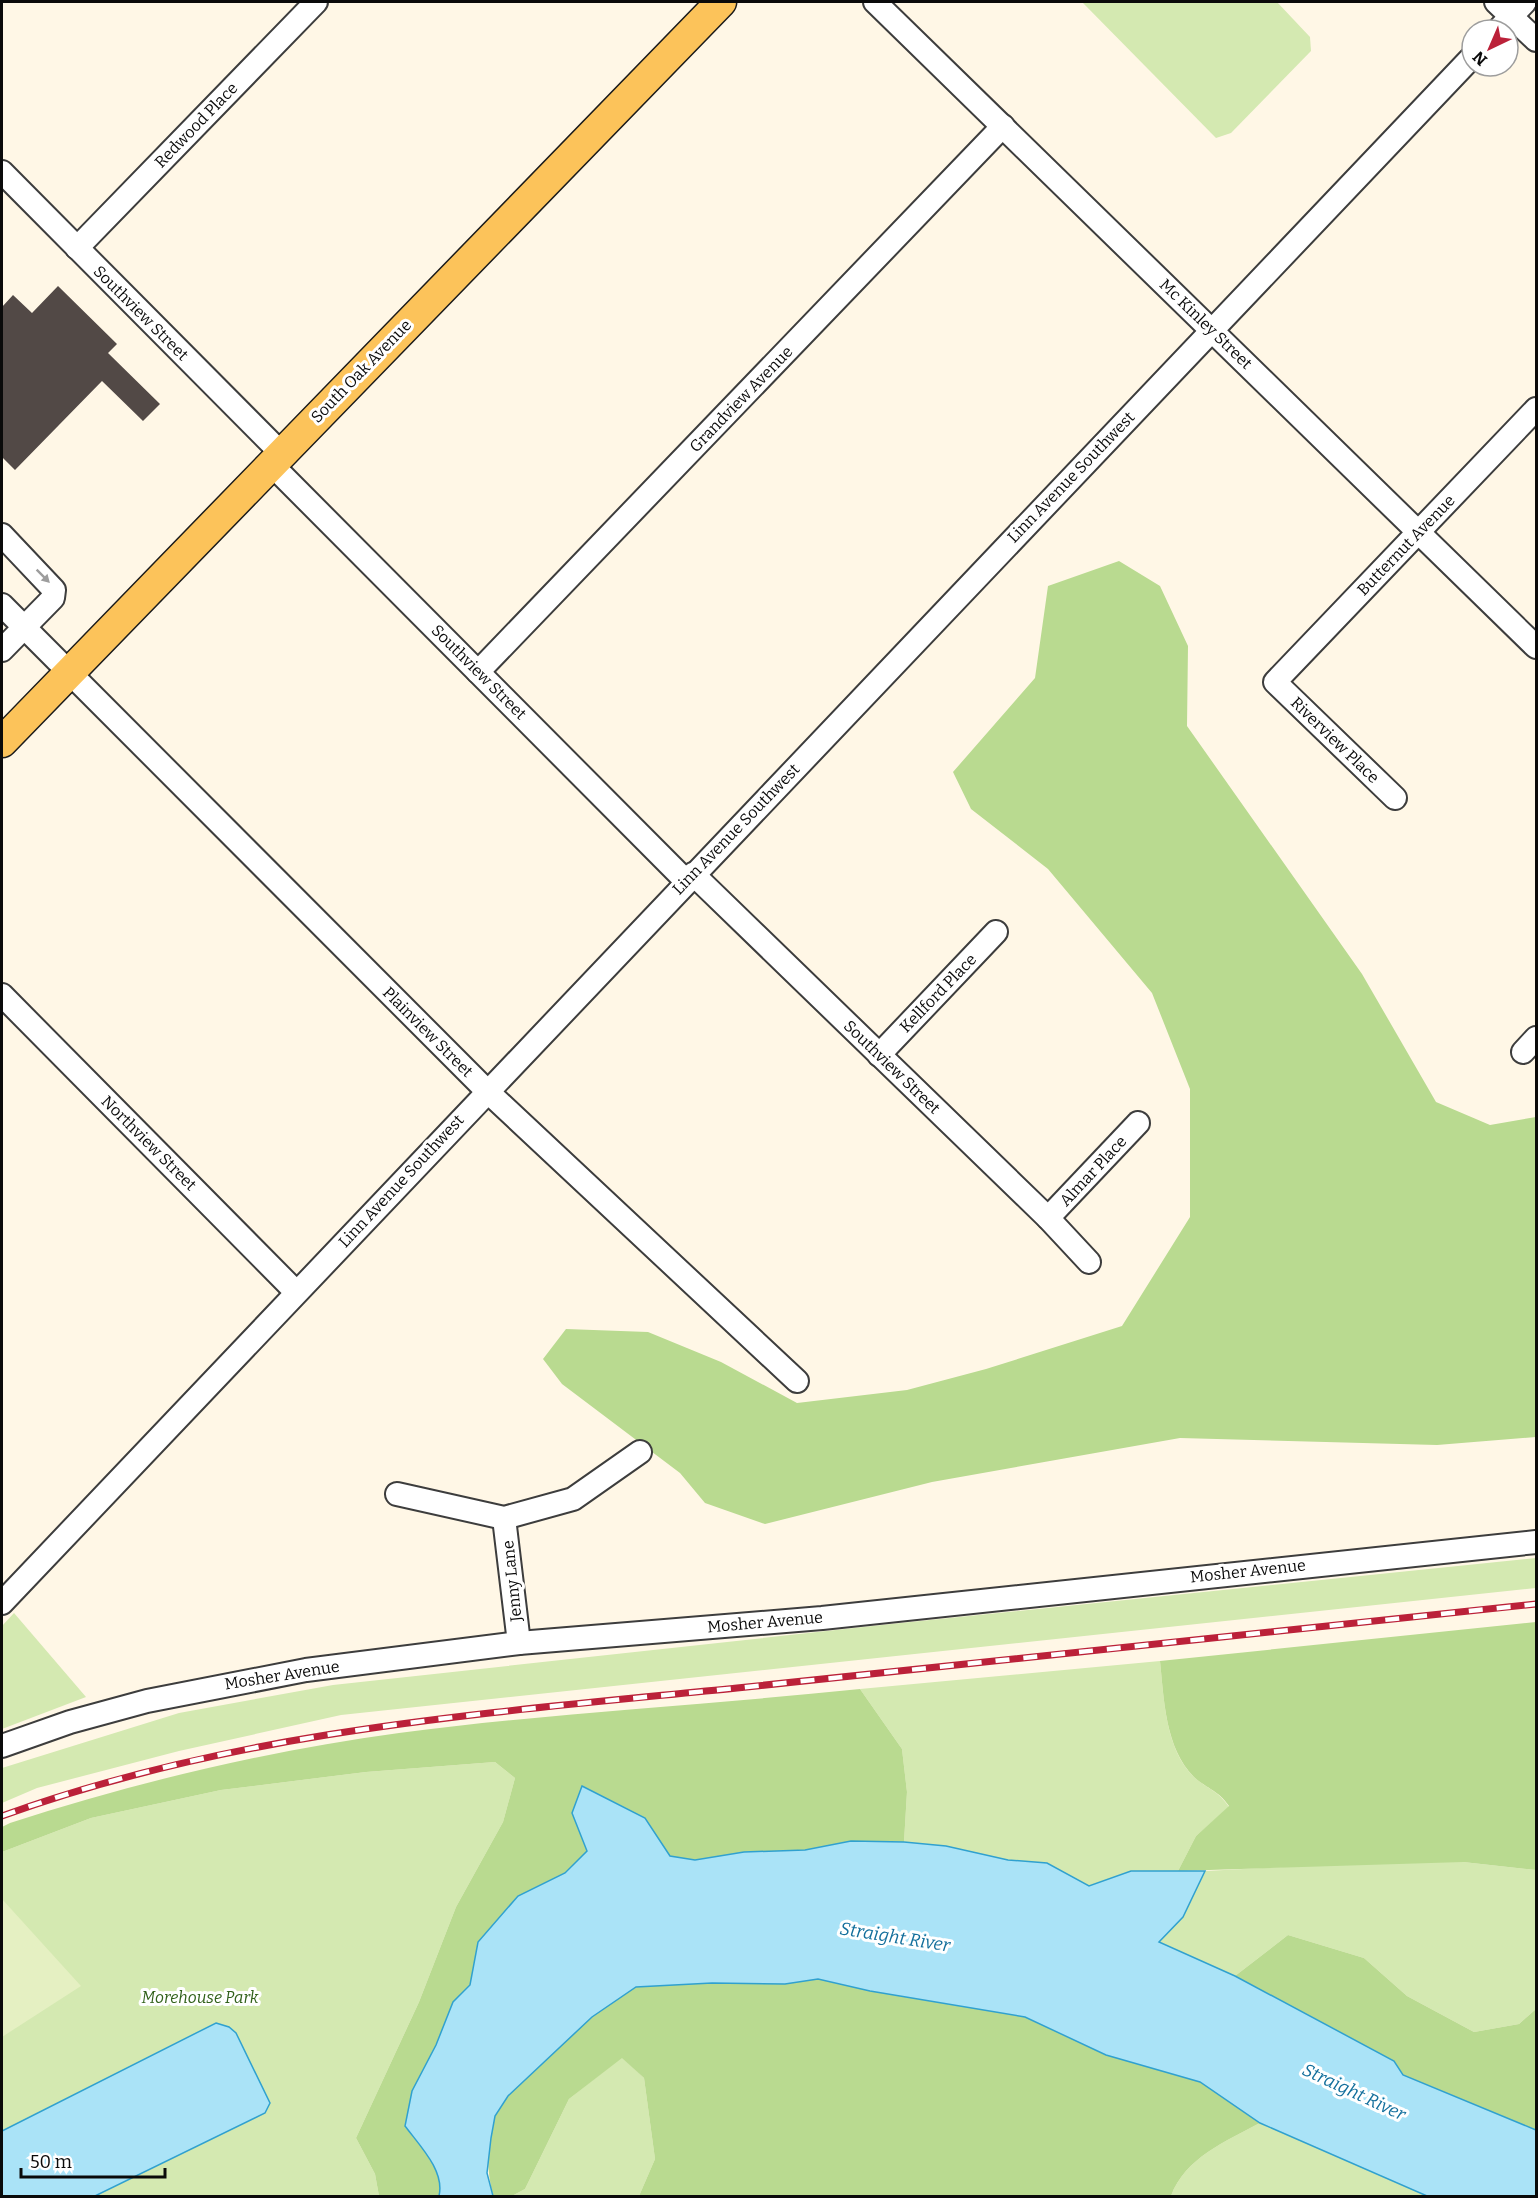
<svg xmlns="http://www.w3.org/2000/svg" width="1538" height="2198" viewBox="0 0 1538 2198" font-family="Bitter,serif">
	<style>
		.green { fill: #d4e9b1 }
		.forest { fill: #b9da90 }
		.pitch { fill: #e5f0c2 }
		.water { fill: #aae3f7; stroke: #30a1cf; stroke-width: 1.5 }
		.building { fill: #524946 }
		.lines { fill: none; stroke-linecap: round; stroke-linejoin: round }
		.minor-casing { stroke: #3d3d3d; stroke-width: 26 }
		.major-casing { stroke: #1b1b1b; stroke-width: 33 }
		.minor { stroke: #fff; stroke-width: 22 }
		.major { stroke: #fcc35a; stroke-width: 30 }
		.rail-casing { stroke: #bb2139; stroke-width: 7 }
		.rail { stroke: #fff; stroke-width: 4.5; stroke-dasharray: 14; stroke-linecap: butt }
		.oneway { fill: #9d9d9d }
		.labels { text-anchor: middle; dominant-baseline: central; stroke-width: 6; stroke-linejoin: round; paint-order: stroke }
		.street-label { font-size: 16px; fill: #0a0a0a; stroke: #fff }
		.park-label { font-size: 16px; font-style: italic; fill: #31611a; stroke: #fff }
		.water-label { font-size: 18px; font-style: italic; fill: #136f9c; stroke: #fff }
	</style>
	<rect width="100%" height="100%" fill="#fff7e6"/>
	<g class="green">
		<path d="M1082 2H1277L1310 37 1311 51 1231 133 1216 138Z"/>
		<path d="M1536 1558V1588L341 1715 179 1751 37 1788 2 1803V1768L179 1713 333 1685 891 1624Z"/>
		<path d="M14 1613 86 1697 2 1729V1626Z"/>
		<path d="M1160 1661C1164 1699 1165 1749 1194 1777 1207 1789 1218 1790 1229 1807L1196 1836 1178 1871H1131L1089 1886 1047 1863 1008 1860 946 1846 904 1842 907 1792 902 1749 860 1689Z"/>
		<path d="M495 1762 515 1778 503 1822 456 1907 419 2002 356 2138 375 2174 379 2196H2V1852L91 1818 221 1790 366 1772Z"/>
		<path d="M1383 1862H1463L1536 1870V2009L1519 2024 1474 2032 1407 1996 1364 1958 1288 1935 1235 1976 1158 1942 1183 1917 1205 1871Z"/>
		<path d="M622 2057 644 2078 655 2159 639 2196H512L525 2189 569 2099Z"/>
		<path d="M1260 2123 1427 2196H1171C1185 2158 1226 2141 1260 2123Z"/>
	</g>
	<g class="forest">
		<path d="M1119 561 1160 586 1188 646 1187 726 1362 974 1436 1102 1490 1125 1536 1117V1437L1437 1445 1180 1438 932 1482 765 1524 705 1503 680 1473 562 1384 543 1359 566 1329 648 1332 721 1362 797 1403 907 1390 986 1369 1122 1326 1190 1217V1089L1152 993 1048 869 971 809 953 772 1035 678 1048 586Z"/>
		<path d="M1536 1622V1870L1463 1862 1178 1871 1196 1836 1229 1806C1218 1790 1207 1789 1194 1777 1165 1748 1164 1699 1160 1661Z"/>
		<path d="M860 1689 902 1749 907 1792 904 1842 851 1841 805 1850 744 1852 695 1860 669 1856 645 1818 572 1813 587 1851 565 1873 518 1896 478 1942 470 1986 453 2002 405 2126C420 2146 445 2171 439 2196H379L375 2174 356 2138 419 2002 456 1907 503 1822 515 1778 495 1762 366 1772 221 1790 91 1818 2 1852V1827L10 1823C136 1782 267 1751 399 1733 552 1713 707 1705 860 1689Z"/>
		<path d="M1288 1935 1364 1958 1407 1996 1474 2032 1519 2024 1536 2009V2130L1403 2075 1394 2061 1235 1976Z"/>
		<path d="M818 1979 870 1991 1025 2017 1106 2055 1200 2082 1260 2123C1226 2141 1185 2158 1171 2196H639L655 2159 644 2078 622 2058 569 2099 525 2189 512 2196H493C487 2172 485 2140 495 2116 507 2087 607 1998 636 1987 650 1982 667 1984 682 1984 728 1982 773 1985 818 1979Z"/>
	</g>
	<path class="pitch" d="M2 1899 81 1986 2 2037Z"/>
	<g class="water">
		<path d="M582 1786 645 1818 670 1856 695 1860 744 1852 805 1850 851 1841 904 1842 946 1846 1008 1860 1047 1863 1089 1886 1131 1871H1205L1183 1917 1159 1942 1235 1976 1394 2061 1403 2075 1536 2130V2196H1427L1260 2123 1200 2082 1106 2055 1025 2017 870 1991 818 1979 785 1984 712 1983 636 1987 592 2017 508 2096 495 2116 491 2138 487 2173 493 2196H439C445 2171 420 2146 405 2126L412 2091 436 2045 453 2002 470 1985 478 1942 518 1896 565 1873 587 1851 572 1813Z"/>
		<path d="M216 2023 229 2027 236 2033 270 2103 265 2113 95 2196H2V2131Z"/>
	</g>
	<path class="building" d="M58 286 117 344 108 353 160 404 143 421 102 381 15 470 2 457V307L13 295 32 313Z"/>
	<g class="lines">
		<defs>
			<g id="minor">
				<path d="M875 2 1536 647"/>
				<path d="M1496 2 1536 40"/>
				<path d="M1498 30 1525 2"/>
				<path d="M2 172 281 453"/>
				<path d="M77 248 316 2"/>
				<path d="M271 464 686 881"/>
				<path d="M2 535 54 590 53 598 2 650"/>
				<path d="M2 605 487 1091 797 1381"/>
				<path d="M478 672 1003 126"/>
				<path d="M1395 798 1275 682 1536 409"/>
				<path d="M693 874 1048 1218 1089 1262"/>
				<path d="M2 995 296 1292"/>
				<path d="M1523 1052 1536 1038"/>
				<path d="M879 1055 996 932"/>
				<path d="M1048 1218 1138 1123"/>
				<path d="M397 1494 504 1518 573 1499 640 1452"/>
				<path d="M504 1518 519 1643"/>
				<path d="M2 1603 1472 57"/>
				<path d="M2 1746 70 1722 147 1701 306 1670 519 1643 822 1618 1536 1542"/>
			</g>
			<path id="major" d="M2 742 721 2"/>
		</defs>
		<use href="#minor" class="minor-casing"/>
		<use href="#major" class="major-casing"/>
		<use href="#minor" class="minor"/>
		<use href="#major" class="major"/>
		<defs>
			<path id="rail" d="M2 1816C239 1730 487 1713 737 1688 1004 1660 1270 1632 1536 1604"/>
		</defs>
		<use href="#rail" class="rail-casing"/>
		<use href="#rail" class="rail"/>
	</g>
	<defs><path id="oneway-solid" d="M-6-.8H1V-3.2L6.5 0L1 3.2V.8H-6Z" transform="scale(1.5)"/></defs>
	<use class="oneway" href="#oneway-solid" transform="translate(43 576) rotate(45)"/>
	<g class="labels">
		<g class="street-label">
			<text transform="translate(196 125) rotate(-46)">Redwood Place</text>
			<text transform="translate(141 313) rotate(45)">Southview Street</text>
			<text transform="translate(1206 324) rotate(44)">Mc Kinley Street</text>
			<text transform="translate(361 371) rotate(-46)">South Oak Avenue</text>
			<text transform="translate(741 399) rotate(-46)">Grandview Avenue</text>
			<text transform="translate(1071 477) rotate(-46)">Linn Avenue Southwest</text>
			<text transform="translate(1406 545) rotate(-46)">Butternut Avenue</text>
			<text transform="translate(479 672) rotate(45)">Southview Street</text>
			<text transform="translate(1335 740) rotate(44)">Riverview Place</text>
			<text transform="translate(736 829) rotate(-46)">Linn Avenue Southwest</text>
			<text transform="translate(938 993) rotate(-46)">Kellford Place</text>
			<text transform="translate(428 1032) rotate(45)">Plainview Street</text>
			<text transform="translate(892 1067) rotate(44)">Southview Street</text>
			<text transform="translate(149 1143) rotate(45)">Northview Street</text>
			<text transform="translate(1093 1171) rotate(-47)">Almar Place</text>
			<text transform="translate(401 1181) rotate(-47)">Linn Avenue Southwest</text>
			<text transform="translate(1248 1571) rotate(-6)">Mosher Avenue</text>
			<text transform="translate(512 1581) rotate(-96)">Jenny Lane</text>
			<text transform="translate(765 1622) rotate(-5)">Mosher Avenue</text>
			<text transform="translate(282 1675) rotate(-9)">Mosher Avenue</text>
		</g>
		<g class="park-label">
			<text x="200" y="1997">Morehouse Park</text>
		</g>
		<g class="water-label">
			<text transform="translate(895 1937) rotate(9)">Straight River</text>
			<text transform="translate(1354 2092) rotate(25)">Straight River</text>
		</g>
	</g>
	<rect width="1538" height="2198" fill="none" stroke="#0a0a0a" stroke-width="6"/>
	<g transform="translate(1490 48) rotate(224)"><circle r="28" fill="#ffffff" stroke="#9d9d9d" stroke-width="1.5"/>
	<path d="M0-4.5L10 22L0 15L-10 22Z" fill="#bb2139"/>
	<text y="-9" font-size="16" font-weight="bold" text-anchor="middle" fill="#0a0a0a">N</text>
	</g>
	<path d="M21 2168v9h144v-9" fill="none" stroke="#0a0a0a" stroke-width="3"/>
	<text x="30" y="2168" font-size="18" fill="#0a0a0a" stroke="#ffffff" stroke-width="4.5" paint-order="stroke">50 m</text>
</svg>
